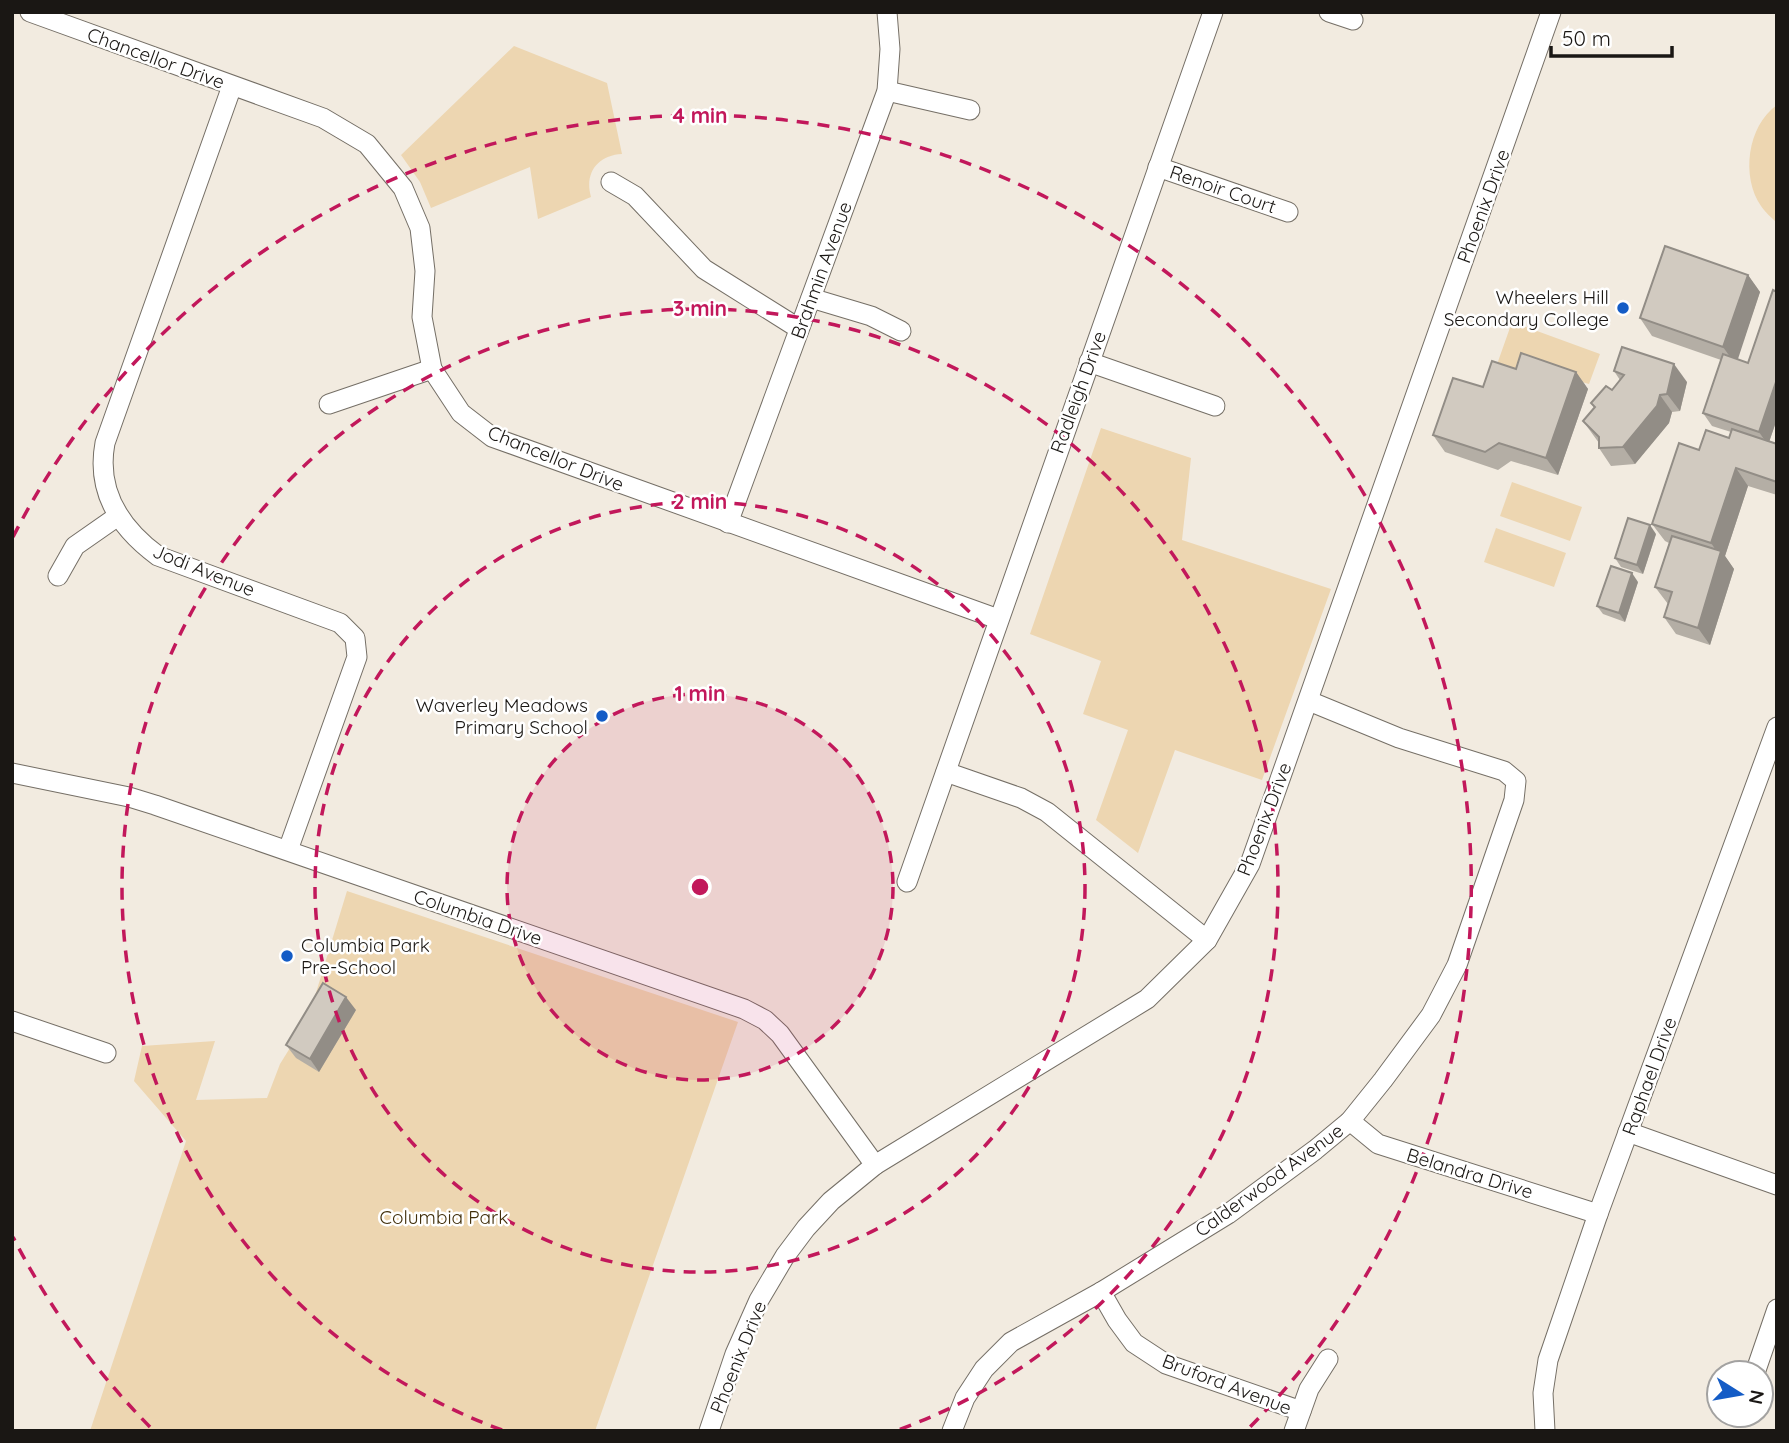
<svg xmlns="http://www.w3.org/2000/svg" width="1789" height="1443" viewBox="0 0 1789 1443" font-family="Quicksand,sans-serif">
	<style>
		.green { fill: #edd6b1 }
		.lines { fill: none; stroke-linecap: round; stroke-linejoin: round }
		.minor-casing { stroke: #756f66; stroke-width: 21 }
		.minor { stroke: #fff; stroke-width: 19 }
		.wall { fill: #b4aea5 }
		.shaded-wall { fill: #928d86 }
		.building { fill: #d1cac0; stroke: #928d86; stroke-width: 2 }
		.ring { fill: none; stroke: #c2185b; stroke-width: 3.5; stroke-dasharray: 12 9 }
		.poi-dot { fill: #145cc6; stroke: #fff; stroke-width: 2.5 }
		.labels { text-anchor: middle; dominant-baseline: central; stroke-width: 5; stroke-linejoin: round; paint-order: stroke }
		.street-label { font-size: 19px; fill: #1a1714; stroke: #fff }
		.poi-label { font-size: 19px; fill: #1a1714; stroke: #fff; text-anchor: end }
		.park-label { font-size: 19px; fill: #402e0a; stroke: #fff }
		.centre { fill: #c2185b; stroke: #fff; stroke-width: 3.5 }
		.ring-label { font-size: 21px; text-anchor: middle; font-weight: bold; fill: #c2185b; stroke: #fff; stroke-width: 5; stroke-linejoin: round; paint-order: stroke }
	</style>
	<rect width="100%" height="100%" fill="#f2ebe0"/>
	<g class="green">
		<path d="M514 46 607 83 622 154C598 155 584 173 591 197L538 219 530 167 431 208 420 182 401 155Z"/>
		<path d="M1777 105V223C1772 218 1765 212 1761 206 1741 177 1747 126 1777 105Z"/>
		<path d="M1512 322 1600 354 1589 384 1575 380 1495 370Z"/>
		<path d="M1101 428 1191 458 1182 540 1331 589 1262 780 1175 750 1138 853 1096 820 1128 730 1083 714 1101 661 1030 634Z"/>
		<path d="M1512 482 1582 507 1570 541 1500 516Z"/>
		<path d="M1496 528 1566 553 1554 587 1484 562Z"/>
		<path d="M347 891 738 1022 595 1431H90L186 1141 134 1081 142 1046 215 1041 196 1100 267 1098 280 1064 308 1019Z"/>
	</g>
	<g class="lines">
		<defs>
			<g id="minor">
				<path d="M30 12 323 118 367 144 403 188 420 228 425 271 422 317 432 369 461 413 492 437 998 619"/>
				<path d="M1329 12 1353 20"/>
				<path d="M232 86 105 443C96 491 120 528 158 556L340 623 355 638 357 657 288 850"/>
				<path d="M887 91 970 110"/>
				<path d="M1158 167 1288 212"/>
				<path d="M611 182 635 196 704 269 798 328"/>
				<path d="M811 298 871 316 901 331"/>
				<path d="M1089 362 1215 406"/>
				<path d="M329 404 432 369"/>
				<path d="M728 523 887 91 890 49 887 12"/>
				<path d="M58 576 75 546 118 516"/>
				<path d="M946 772 1021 798 1047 812 1207 940"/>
				<path d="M12 773 129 797 155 805 744 1009 765 1020 780 1034 875 1165"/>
				<path d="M907 882 1213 12"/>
				<path d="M12 1021 106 1053"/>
				<path d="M1350 1121 1378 1144 1598 1214"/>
				<path d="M1628 1132 1777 1185"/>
				<path d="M1101 1292 1117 1320 1134 1343 1166 1364 1301 1411"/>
				<path d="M1755 1373 1777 1309"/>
				<path d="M709 1431 735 1354 759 1300 785 1256 806 1228 831 1201 875 1165 1147 999 1207 940 1250 864 1551 12"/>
				<path d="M952 1431 965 1398 984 1369 1011 1342 1101 1292 1228 1214 1315 1150 1350 1121 1383 1080 1431 1015 1457 965 1514 800 1516 781 1504 771 1399 738 1309 701"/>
				<path d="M1294 1431 1309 1389 1328 1359"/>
				<path d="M1545 1431 1543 1393 1548 1360 1598 1214 1777 727"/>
			</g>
		</defs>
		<use href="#minor" class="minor-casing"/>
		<use href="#minor" class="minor"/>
	</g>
	<g class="wall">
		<path d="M1748 275 1760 292 1737 359 1748 363 1777 292V419L1769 442 1777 444V495L1748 486 1725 556 1734 569 1710 645 1676 634 1664 617 1668 604 1655 587 1669 543 1665 541 1652 524 1699 450 1729 438 1731 432 1712 426 1703 413 1721 360 1652 336 1640 318Z"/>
		<path d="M1516 369 1576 372 1588 389 1558 475 1511 461 1498 470 1445 452 1433 435 1483 387Z"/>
		<path d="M1614 371 1687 382 1680 411 1672 412 1669 423 1635 464 1611 466 1599 448V443L1583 421 1594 408 1591 403 1612 390 1620 380Z"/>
		<path d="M1656 534 1643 574 1621 567 1615 558Z"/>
		<path d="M1638 582 1625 622 1603 614 1597 606Z"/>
		<path d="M356 1010 319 1072 296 1058 286 1045Z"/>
	</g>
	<g class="shaded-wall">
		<path d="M1748 275 1760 292 1736 365 1723 347Z"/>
		<path d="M1674 364 1687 382 1680 411 1667 394Z"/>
		<path d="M1576 372 1588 389 1558 475 1546 458Z"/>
		<path d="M1777 379V419L1768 445 1759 432Z"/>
		<path d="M1660 395 1672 412 1669 423 1635 464 1623 447Z"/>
		<path d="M1736 468 1748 486 1725 556 1734 569 1710 645 1698 628 1720 556 1711 543Z"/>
		<path d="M1650 525 1656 534 1643 574 1637 565Z"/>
		<path d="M1632 573 1638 582 1625 622 1619 613Z"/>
		<path d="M346 997 356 1010 319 1072 310 1059Z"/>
	</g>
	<g class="building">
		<path d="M1665 246 1748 275 1723 347 1640 318Z"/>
		<path d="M1773 290 1777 292V379L1759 432 1703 413 1723 354 1748 363Z"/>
		<path d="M1622 347 1674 364 1667 394 1660 395 1657 406 1623 447 1599 448V437L1583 421 1595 407 1591 403 1606 386 1612 390 1624 375 1614 371Z"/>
		<path d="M1521 353 1576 372 1546 458 1499 443 1485 452 1433 435 1453 378 1483 387 1492 361 1516 369Z"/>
		<path d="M1732 429 1777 444V482L1736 468 1711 543 1652 524 1679 443 1699 450 1706 430 1729 438Z"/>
		<path d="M1628 518 1650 525 1637 565 1615 558Z"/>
		<path d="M1672 536 1721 551 1698 628 1664 617 1672 592 1655 587Z"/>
		<path d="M1611 566 1632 573 1619 613 1597 606Z"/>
		<path d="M323 983 346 997 310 1059 286 1045Z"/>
	</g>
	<circle cx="700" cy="887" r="193" fill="#c2185b" fill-opacity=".12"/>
	<g class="ring">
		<circle cx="700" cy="887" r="193"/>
		<circle cx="700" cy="887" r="385"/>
		<path d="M502 1430A578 578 0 1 1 898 1430"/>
		<path d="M150 1427A771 771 0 0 1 13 1237M13 537A771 771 0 1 1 1250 1427"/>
	</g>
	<g class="poi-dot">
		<circle cx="1623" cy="308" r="7"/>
		<circle cx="602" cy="716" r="7"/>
		<circle cx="287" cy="956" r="7"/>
	</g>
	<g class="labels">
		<g class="street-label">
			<text transform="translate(156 58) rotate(20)">Chancellor Drive</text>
			<text transform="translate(1223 189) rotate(19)">Renoir Court</text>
			<text transform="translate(1483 206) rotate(-70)">Phoenix Drive</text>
			<text transform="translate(821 270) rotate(-70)">Brahmin Avenue</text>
			<text transform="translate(1078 392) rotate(-70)">Radleigh Drive</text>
			<text transform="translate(556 458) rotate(22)">Chancellor Drive</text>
			<text transform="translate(204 570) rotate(22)">Jodi Avenue</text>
			<text transform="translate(1264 819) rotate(-69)">Phoenix Drive</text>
			<text transform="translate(478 917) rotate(19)">Columbia Drive</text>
			<text transform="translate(1649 1076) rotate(-70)">Raphael Drive</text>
			<text transform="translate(1470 1173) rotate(17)">Belandra Drive</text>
			<text transform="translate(1269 1180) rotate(-36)">Calderwood Avenue</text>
			<text transform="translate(738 1357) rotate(-68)">Phoenix Drive</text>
			<text transform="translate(1227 1384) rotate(21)">Bruford Avenue</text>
		</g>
		<g class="poi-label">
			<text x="1609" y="297">Wheelers Hill<tspan x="1609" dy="22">Secondary College</tspan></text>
			<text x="588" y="705">Waverley Meadows<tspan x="588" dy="22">Primary School</tspan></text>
			<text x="301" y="945" text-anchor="start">Columbia Park<tspan x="301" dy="22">Pre-School</tspan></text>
		</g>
		<g class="park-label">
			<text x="444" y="1217">Columbia Park</text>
		</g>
	</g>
	<circle cx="700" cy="887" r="10" class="centre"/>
	<g class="ring-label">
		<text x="700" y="123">4 min</text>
		<text x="700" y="316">3 min</text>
		<text x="700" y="509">2 min</text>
		<text x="700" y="701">1 min</text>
	</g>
	<rect width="1789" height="1443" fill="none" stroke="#1a1714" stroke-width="28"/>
	<g transform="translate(1740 1394) rotate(101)"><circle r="33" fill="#ffffff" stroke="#a3a2a1" stroke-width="2"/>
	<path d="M0-5L12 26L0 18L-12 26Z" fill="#145cc6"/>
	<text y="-10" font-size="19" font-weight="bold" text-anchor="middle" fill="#1a1714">N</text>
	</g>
	<path d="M1551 46v10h121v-10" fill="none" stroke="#1a1714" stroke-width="3.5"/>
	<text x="1562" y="46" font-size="21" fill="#1a1714" stroke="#ffffff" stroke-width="5" paint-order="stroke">50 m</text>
</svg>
